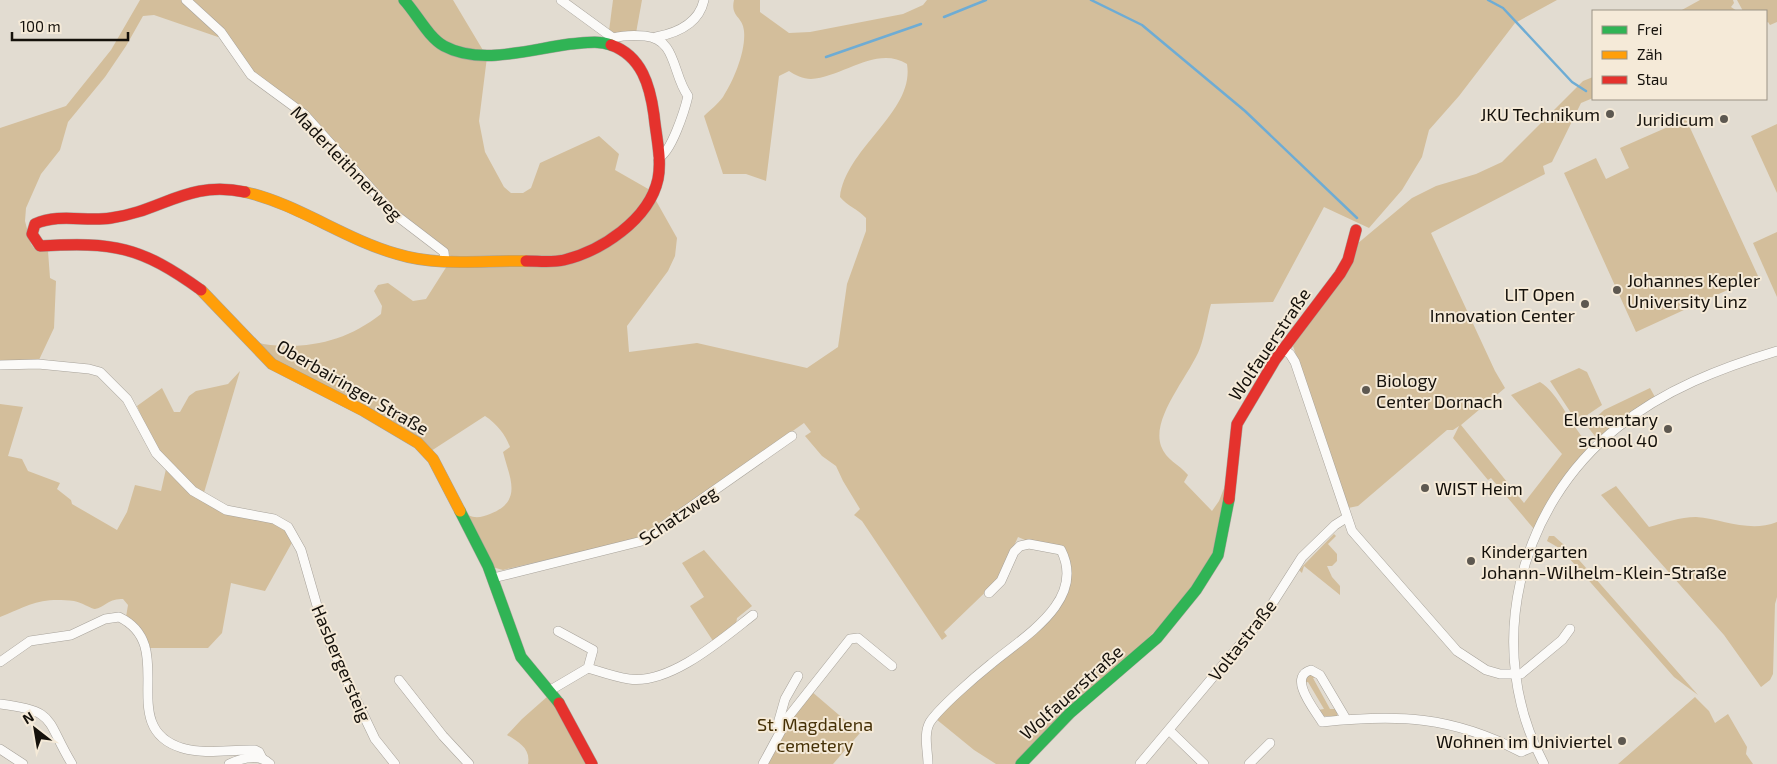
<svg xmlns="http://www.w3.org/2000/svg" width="1777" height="764" viewBox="0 0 1777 764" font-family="'Exo 2',sans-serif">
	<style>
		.green { fill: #d3be9b }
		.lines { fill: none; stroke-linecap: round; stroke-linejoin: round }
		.stream { stroke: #6eacd4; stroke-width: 2.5 }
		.street-casing { stroke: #a7a29a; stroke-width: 10 }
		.fast-casing { stroke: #a7a29a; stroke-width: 12 }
		.slow-casing { stroke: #a7a29a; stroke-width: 12 }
		.jam-casing { stroke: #a7a29a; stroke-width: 12 }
		.street { stroke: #fbfaf8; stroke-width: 9 }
		.fast { stroke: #30b455; stroke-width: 11 }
		.slow { stroke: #ff9f0a; stroke-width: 11 }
		.jam { stroke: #e5322d; stroke-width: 11 }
		.poi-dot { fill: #5d5850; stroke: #f5ead8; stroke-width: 2 }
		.labels { text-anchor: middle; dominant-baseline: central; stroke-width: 4; stroke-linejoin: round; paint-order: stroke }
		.poi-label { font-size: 18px; fill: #15110b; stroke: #f5ead8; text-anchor: end }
		.street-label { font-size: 18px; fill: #15110b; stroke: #f5ead8 }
		.park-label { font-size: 18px; fill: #453006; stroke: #f5ead8 }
	</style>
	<rect width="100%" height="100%" fill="#e2dcd1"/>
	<g class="green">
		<path d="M140 0H453L487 57 479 121 485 152 504 187 511 193H523L531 188 540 163 599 136 619 154 615 170 650 190 677 238 675 256 668 271 627 326 629 352 697 343 807 368 838 347 847 284 866 231V218C858 209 847 206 840 197 846 147 915 112 907 64 877 45 843 77 811 79 803 79 795 75 789 71L779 76 766 181 746 174H723L704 116C710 110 718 104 723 97 734 80 746 51 744 31 743 16 730 17 734 0H760V12L789 33 810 32 903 14 923 5 927 0H1557L1515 23 1459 96 1429 130 1422 157 1402 190 1369 228 1324 207 1273 302 1211 304C1207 318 1205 334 1200 348 1190 375 1151 417 1161 446 1166 460 1179 464 1188 475L1184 482 1212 511 1219 501 1226 483 1219 544 1178 609 1018 764H996L974 750 936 719 1063 596 1066 557 1018 537 999 579 944 632 947 636 942 640 862 521 854 515 860 509 843 481 836 466 822 456 805 436 811 432 804 423 640 538 503 570 492 567 468 515C476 519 482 517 490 514 523 501 510 479 503 452L510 447C505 434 497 424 485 416L431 451 281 367 244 332C249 335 254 340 260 343 269 346 278 345 287 346 323 346 353 336 381 314L382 306 374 291 378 285 388 283 413 301 426 299 452 258 446 250 407 223 328 137 258 78 223 32 218 37 154 15 143 16 126 46 105 77 68 122 60 150 41 174 26 208 25 221 31 244 34 248 48 251 50 278 56 281 54 328 38 362H0V128L66 106 111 50Z"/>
		<path d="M613 0H642L636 33H616L609 31Z"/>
		<path d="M1700 0H1733L1734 3 1731 7 1737 11H1680Z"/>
		<path d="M1737 0H1777V22L1770 25 1768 22 1766 23V11H1743Z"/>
		<path d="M1593 77V98L1581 103 1552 162 1543 166 1545 174 1431 233 1495 371 1505 388 1461 425 1524 503 1562 454 1511 395 1540 382C1558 392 1573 430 1591 447L1573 466 1534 529 1491 478 1488 480 1453 438 1459 426 1453 430H1447L1358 506 1348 508 1293 346 1357 244 1412 198 1436 186 1476 174 1502 162 1583 81Z"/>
		<path d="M1686 119 1758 276 1636 332 1564 173 1596 158 1606 179 1629 168 1620 148Z"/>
		<path d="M1777 124V193L1751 136Z"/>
		<path d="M1777 232V297L1753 243Z"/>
		<path d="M1579 368 1587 372 1602 405 1577 422 1550 381Z"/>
		<path d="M240 371 203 496 176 473 151 439 137 406 162 388 174 412H180L189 396 196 391 228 384Z"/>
		<path d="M1650 388 1655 397 1627 415 1598 440 1587 426 1604 410Z"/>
		<path d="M0 404 23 407 8 456 22 459 28 471 60 483 57 489 71 500 72 504 117 530 127 512 135 485 161 491 166 469 196 497 283 525 294 539 265 591 231 583 222 633 208 648H150L126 617 128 605 123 599C108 598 104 608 95 609 92 609 81 602 74 601 39 597 30 605 0 617Z"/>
		<path d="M1616 486 1649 527C1664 523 1680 517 1696 517 1723 519 1749 533 1777 522V597L1775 604 1773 674 1770 680 1761 687 1724 635 1601 495Z"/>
		<path d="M1334 534 1336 536 1328 544 1337 554V561L1332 566H1327L1332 577 1340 586V595L1304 566 1302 573 1299 570Z"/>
		<path d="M1549 536H1554L1572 552 1698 695 1674 677 1561 549 1547 541Z"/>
		<path d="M704 550 752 606 737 618 736 624 713 641 690 606 704 597 682 563Z"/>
		<path d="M1307 674 1319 677 1313 678 1330 709H1337V716H1322L1317 710 1324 709 1308 682 1301 683Z"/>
		<path d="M811 691 860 733 833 764H766L779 738Z"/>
		<path d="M548 696 556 704 587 764H528C531 749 519 742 507 735L522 719Z"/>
		<path d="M1695 697 1709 711 1715 723 1728 714 1747 747 1746 754 1753 764H1618Z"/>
	</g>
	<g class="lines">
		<g class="stream">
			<path d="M1091 0 1142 25 1245 111 1357 218"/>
			<path d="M1488 0 1503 8 1572 82 1586 91"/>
			<path d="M944 17 986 0"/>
			<path d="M826 57 921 24"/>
		</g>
		<defs>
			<g id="street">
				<path d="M186 0 221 32 251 75 304 114 393 213 444 252 445 261"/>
				<path d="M561 0 613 38"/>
				<path d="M656 37C677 33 699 23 704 0"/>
				<path d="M613 38C624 35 634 35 645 36 677 39 672 74 688 96 685 109 671 154 658 158"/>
				<path d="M1283 349 1290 354 1295 362 1352 531 1457 651 1486 670 1500 674H1521L1562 640 1570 629"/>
				<path d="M0 365 38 364 89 369 100 372 127 399 156 453 193 491 226 510 274 519 288 527 301 550 324 630 341 668 375 739 395 764"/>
				<path d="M493 578 642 541 792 436"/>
				<path d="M0 662 30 641 71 635 105 619 119 617C180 646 114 727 182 748 206 755 231 749 255 750L259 752 262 758"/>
				<path d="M588 668C601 672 615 677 629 679 670 685 722 639 753 615"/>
				<path d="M399 680 443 736 469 764"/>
				<path d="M549 691 588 668 593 650 558 631"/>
				<path d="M0 704C58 711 45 720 72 764"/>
				<path d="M1346 719 1320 675 1311 670C1287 677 1315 710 1322 722 1398 714 1452 716 1521 752L1535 746"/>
				<path d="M779 731 777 727 785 699 798 676"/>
				<path d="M1170 731 1204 764"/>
				<path d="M0 749 23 764"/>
				<path d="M229 764C242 758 259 753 270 764"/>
				<path d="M763 764 789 716 850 639 858 638 892 666"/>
				<path d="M928 764C928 751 923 734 930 722 940 707 976 676 991 664 1023 637 1087 601 1061 550L1029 544 1020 546 1014 552 1001 581 989 593"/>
				<path d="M1140 764 1265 615 1302 557 1335 525 1346 518"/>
				<path d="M1249 764 1270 743"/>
				<path d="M1544 764C1483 650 1517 507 1618 427 1664 390 1720 368 1777 351"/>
			</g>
			<g id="fast">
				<path d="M404 0C417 14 428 37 444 46 481 66 531 49 570 44 584 43 598 40 611 45"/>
				<path d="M460 511 488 566 521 657 559 703"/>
				<path d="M1021 764 1070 713 1157 638 1196 590 1218 555 1229 499"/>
			</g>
			<g id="slow">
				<path d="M245 192C298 204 344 239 397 254 439 267 483 260 526 261"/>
				<path d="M201 290 272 364 364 411 418 443 433 459 460 511"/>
			</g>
			<g id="jam">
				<path d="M526 261C539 261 551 263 564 260 601 251 649 220 658 179 662 159 656 136 654 115 650 86 642 56 611 45"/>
				<path d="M201 290C140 246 114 242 40 246L32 234 35 224C59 213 86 222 111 218 162 211 188 180 245 192"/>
				<path d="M1229 499 1237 424 1275 360 1340 274 1348 260 1356 230"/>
				<path d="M559 703 592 764"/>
			</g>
		</defs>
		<use href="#street" class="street-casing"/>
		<use href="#fast" class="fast-casing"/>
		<use href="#slow" class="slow-casing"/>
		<use href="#jam" class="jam-casing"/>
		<use href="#street" class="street"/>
		<use href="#fast" class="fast"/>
		<use href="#slow" class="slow"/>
		<use href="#jam" class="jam"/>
	</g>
	<g class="poi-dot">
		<circle cx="1610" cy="114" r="5"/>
		<circle cx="1724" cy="119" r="5"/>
		<circle cx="1617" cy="290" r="5"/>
		<circle cx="1585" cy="304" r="5"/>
		<circle cx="1366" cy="390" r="5"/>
		<circle cx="1668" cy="429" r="5"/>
		<circle cx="1425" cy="488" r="5"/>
		<circle cx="1471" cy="561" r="5"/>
		<circle cx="1622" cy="741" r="5"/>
	</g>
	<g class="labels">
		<g class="poi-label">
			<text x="1600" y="114">JKU Technikum</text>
			<text x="1714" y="119">Juridicum</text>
			<text x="1627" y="280" text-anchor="start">Johannes Kepler<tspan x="1627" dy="21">University Linz</tspan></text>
			<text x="1575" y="294">LIT Open<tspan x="1575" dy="21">Innovation Center</tspan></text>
			<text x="1376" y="380" text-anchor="start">Biology<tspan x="1376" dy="21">Center Dornach</tspan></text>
			<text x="1658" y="419">Elementary<tspan x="1658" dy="21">school 40</tspan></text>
			<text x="1435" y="488" text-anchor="start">WIST Heim</text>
			<text x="1481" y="551" text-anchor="start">Kindergarten<tspan x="1481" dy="21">Johann-Wilhelm-Klein-Straße</tspan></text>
			<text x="1612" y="741">Wohnen im Univiertel</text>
		</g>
		<g class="street-label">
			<text transform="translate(347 163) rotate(46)">Maderleithnerweg</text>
			<text transform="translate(1269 344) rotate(-56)">Wolfauerstraße</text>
			<text transform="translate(353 387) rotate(30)">Oberbairinger Straße</text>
			<text transform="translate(678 515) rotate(-34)">Schatzweg</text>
			<text transform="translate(1242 640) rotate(-52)">Voltastraße</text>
			<text transform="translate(342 663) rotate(67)">Hasbergersteig</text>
			<text transform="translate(1071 692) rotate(-42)">Wolfauerstraße</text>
		</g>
		<g class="park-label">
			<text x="815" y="724">St. Magdalena<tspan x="815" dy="21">cemetery</tspan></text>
		</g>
	</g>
	<rect x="1592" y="10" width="175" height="90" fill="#f5ead8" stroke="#9b9386"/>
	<rect x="1602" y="26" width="25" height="8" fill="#30b455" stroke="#9b9386"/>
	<text x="1637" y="35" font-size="15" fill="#15110b">Frei</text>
	<rect x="1602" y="51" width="25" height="8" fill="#ff9f0a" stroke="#9b9386"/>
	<text x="1637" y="60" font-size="15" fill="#15110b">Zäh</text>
	<rect x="1602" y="76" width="25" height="8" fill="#e5322d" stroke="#9b9386"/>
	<text x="1637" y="85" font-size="15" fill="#15110b">Stau</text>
	<g transform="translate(35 729) rotate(329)" stroke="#f5ead8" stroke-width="4" paint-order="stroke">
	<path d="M0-4L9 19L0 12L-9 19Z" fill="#15110b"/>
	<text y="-8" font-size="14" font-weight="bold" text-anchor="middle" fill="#15110b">N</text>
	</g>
	<path d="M12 32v8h116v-8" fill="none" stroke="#15110b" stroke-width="2.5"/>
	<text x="20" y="32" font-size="15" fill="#15110b" stroke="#f5ead8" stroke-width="4" paint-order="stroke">100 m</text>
</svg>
